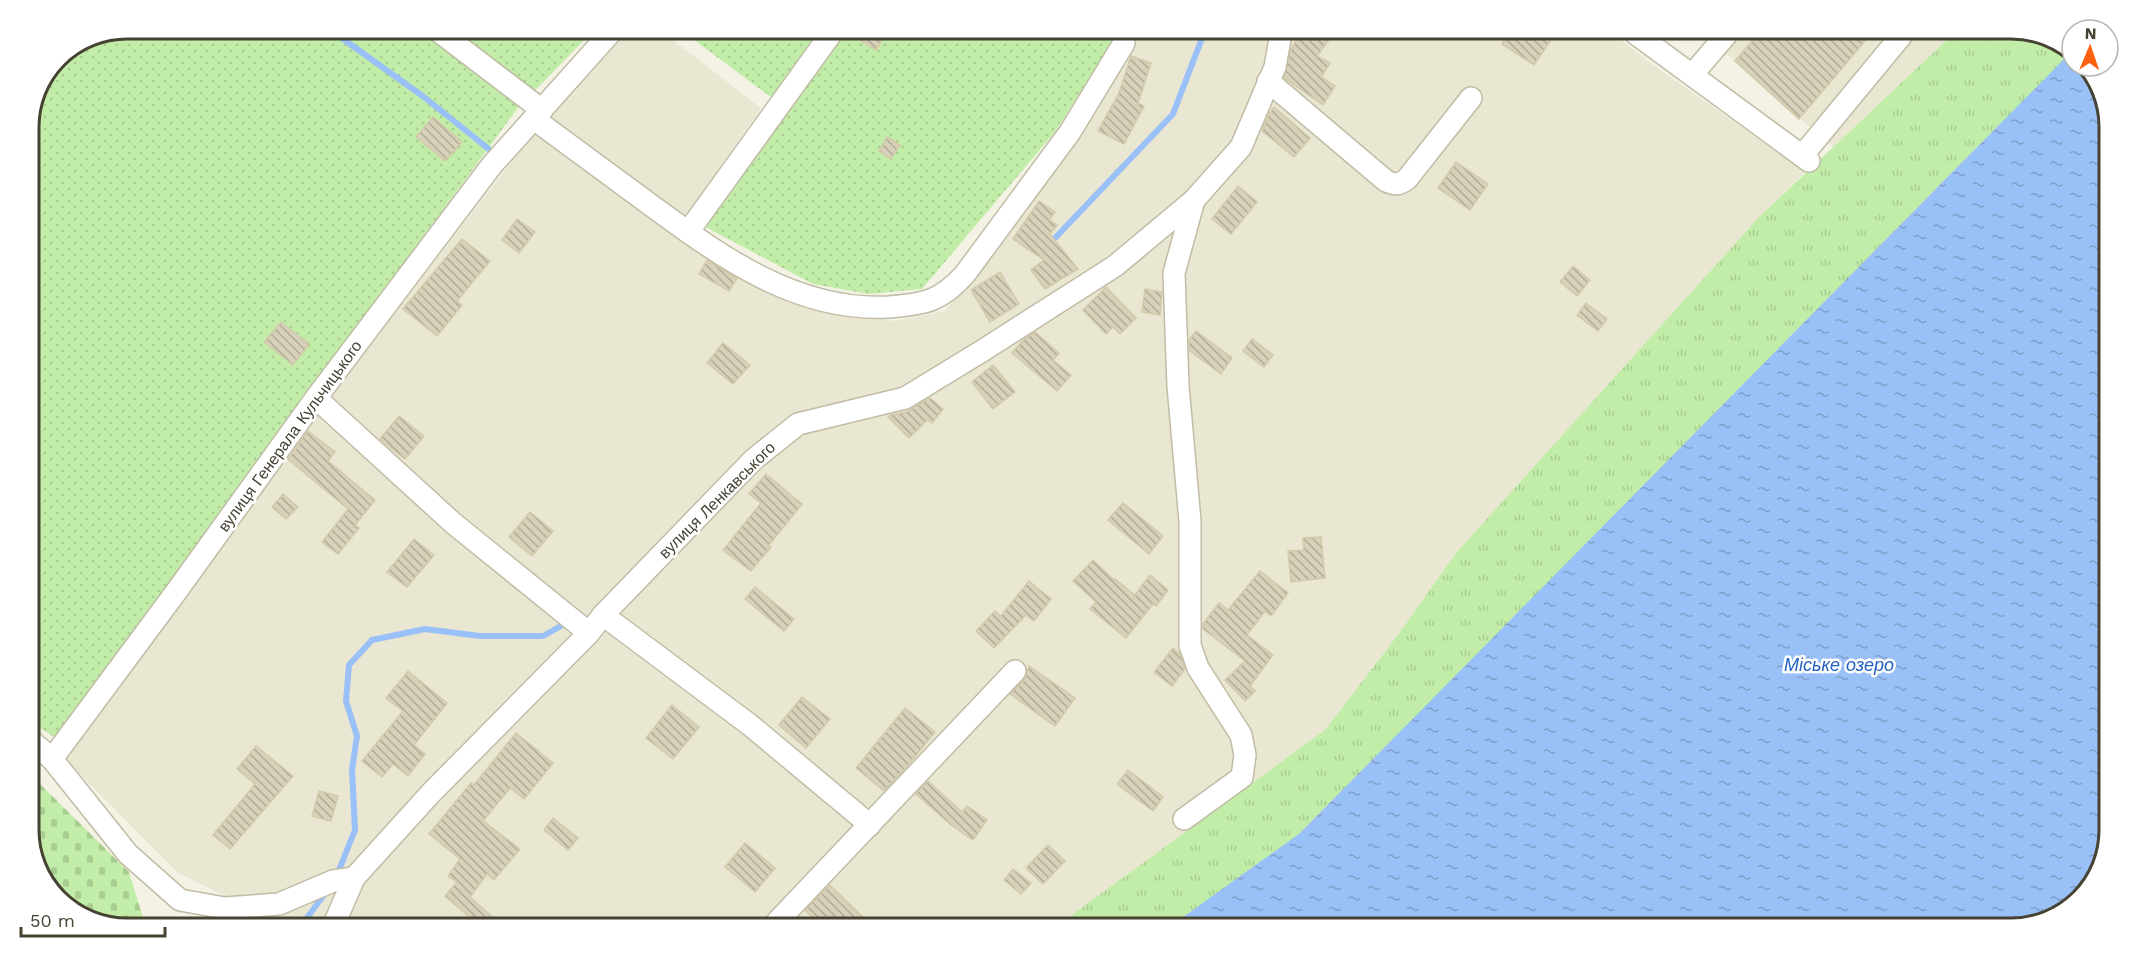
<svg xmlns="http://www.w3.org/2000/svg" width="2138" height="957" viewBox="0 0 2138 957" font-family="'Work Sans',sans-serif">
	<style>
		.residential { fill: #e9e6d2 }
		.grass { fill: url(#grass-tufts) }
		.cemetery { fill: url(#cemetery-stones) }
		.garden { fill: url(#garden-dots) }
		.water { fill: url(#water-ripples) }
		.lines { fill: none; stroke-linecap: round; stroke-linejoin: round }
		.stream { stroke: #9ac0f8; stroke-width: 6 }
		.building { fill: url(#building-back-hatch); stroke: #d3caab; stroke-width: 1.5 }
		.minor-casing { stroke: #c1bca6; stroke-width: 24 }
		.minor { stroke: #fff; stroke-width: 21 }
		.labels { text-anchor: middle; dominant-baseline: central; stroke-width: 5; stroke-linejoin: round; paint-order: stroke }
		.street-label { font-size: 16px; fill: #474333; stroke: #fff }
		.water-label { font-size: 18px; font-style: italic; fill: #2160bf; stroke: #fff }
		.rim { fill: none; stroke: #474333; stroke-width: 3 }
	</style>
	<defs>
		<pattern id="grass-tufts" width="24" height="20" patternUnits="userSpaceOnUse" patternTransform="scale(1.5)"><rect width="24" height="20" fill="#c2eda8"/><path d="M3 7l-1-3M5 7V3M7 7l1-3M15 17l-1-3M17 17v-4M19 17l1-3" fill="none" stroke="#a8cc91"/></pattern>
		<pattern id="cemetery-stones" width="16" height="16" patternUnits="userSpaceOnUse" patternTransform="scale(1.5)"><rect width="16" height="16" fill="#c2eda8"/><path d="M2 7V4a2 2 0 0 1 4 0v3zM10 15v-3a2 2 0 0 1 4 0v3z" fill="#a8cc91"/></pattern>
		<pattern id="garden-dots" width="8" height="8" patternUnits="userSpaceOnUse" patternTransform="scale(1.5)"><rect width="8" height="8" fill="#c2eda8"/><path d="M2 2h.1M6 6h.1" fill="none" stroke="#a8cc91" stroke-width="1.8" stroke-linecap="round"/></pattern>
		<pattern id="water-ripples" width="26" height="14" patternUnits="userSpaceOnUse" patternTransform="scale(1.5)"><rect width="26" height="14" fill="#9ac0f8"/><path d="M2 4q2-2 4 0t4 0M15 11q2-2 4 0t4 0" fill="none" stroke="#7f9ec9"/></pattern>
		<pattern id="building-back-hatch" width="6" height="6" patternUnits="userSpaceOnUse" patternTransform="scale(1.5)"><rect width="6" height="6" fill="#d7d1b9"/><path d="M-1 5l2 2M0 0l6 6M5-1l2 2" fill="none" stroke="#b0ab97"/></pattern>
	</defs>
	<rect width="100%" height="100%" fill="#f4f2e4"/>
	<g class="residential">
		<path d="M630 30 661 31 761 108 672 236 769 292 819 312 896 321 945 311 1064 156 1138 33 1613 34 1649 62 1805 172 1760 216 1456 553 1400 632 1326 729 1058 925 222 921 223 895 177 872 63 757 272 473 526 143Z"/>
		<path d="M1705 35 1951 36 1833 147Z"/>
	</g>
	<path class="grass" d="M1951 36H2049L2072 55V66H2085L2093 72 2109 121 2102 868 2066 912 2011 928 1058 925 1326 729 1400 632 1456 553 1760 216Z"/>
	<path class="cemetery" d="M29 773 129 872 144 921H89L49 890 29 837Z"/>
	<g class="garden">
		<path d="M127 29 594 30 517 109 56 738 29 721V121L58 57Z"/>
		<path d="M682 31 1120 32 1054 133 922 289 869 294 813 284 698 223 772 98Z"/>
	</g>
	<path class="water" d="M2070 53 2072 55V66H2085L2093 72 2109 121 2102 868 2066 912 2011 928 1172 925 1299 834Z"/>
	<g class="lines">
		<g class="stream">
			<path d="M329 29 424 97 495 154"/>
			<path d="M1056 237 1173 114 1204 33"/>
			<path d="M339 870 355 830 352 770 357 736 346 701 349 665 372 640 425 629 480 636H543L568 622"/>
			<path d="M304 922 326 892"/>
		</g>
	</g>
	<g class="building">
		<path d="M846 31 887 32 876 50Z"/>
		<path d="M1301 33H1334L1317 56 1330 63 1321 77 1335 86 1323 105 1284 78 1291 49Z"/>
		<path d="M1508 34H1555L1534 65 1502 44Z"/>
		<path d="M1757 35H1870L1799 119 1735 61Z"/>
		<path d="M1131 56 1151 63 1138 103 1144 106 1124 144 1098 131 1119 93Z"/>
		<path d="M1274 107 1310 138 1294 157 1262 131 1269 114Z"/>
		<path d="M433 117 462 142 445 161 416 137Z"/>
		<path d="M887 137 900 145 891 159 879 151Z"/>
		<path d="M1456 162 1488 184 1470 210 1438 188Z"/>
		<path d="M1238 186 1257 202 1231 234 1212 219Z"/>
		<path d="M1039 201 1055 212 1049 220 1057 225 1050 234 1078 269 1045 289 1031 270 1044 260 1013 239Z"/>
		<path d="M517 219 535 232 519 253 502 240Z"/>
		<path d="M462 239 490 261 457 301 462 305 437 336 403 309Z"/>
		<path d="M707 260 737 278 729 291 699 274Z"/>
		<path d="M1573 266 1590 280 1577 296 1560 282Z"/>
		<path d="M1000 272 1019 304 990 322 971 290Z"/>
		<path d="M1106 287 1136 318 1120 334 1113 327 1106 334 1083 310Z"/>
		<path d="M1145 289 1162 292 1160 315 1142 312Z"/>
		<path d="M1586 303 1607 319 1598 331 1577 315Z"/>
		<path d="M281 322 309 344 293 365 264 342Z"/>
		<path d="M1196 331 1232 358 1221 374 1190 351 1189 340Z"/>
		<path d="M1035 332 1059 353 1053 360 1071 375 1057 391 1012 353 1024 339Z"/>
		<path d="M1252 339 1273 355 1264 367 1243 351Z"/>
		<path d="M723 343 750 365 733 384 707 363Z"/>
		<path d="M993 365 1015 392 993 409 972 382Z"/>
		<path d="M930 398 943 409 932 423 927 420 909 438 888 417 891 415 906 412Z"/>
		<path d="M399 416 424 436 405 459 380 439Z"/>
		<path d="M308 431 335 452 328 461 375 500 355 525 359 528 338 554 322 542 348 509 288 459Z"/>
		<path d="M766 474 802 504 769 545 771 547 751 571 723 550 761 503 749 494Z"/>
		<path d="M283 494 298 507 286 519 272 507Z"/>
		<path d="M1123 503 1163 536 1149 554 1108 520Z"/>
		<path d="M530 512 553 531 532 556 509 537Z"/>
		<path d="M1321 537 1325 578 1291 582 1288 551 1304 550 1303 538Z"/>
		<path d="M414 539 434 555 407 587 387 572Z"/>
		<path d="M1093 560 1114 580 1115 579 1135 595 1150 575 1168 590 1156 606 1153 604 1126 638 1090 609 1096 602 1073 581Z"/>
		<path d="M1260 571 1288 593 1271 616 1265 611 1247 635 1273 655 1250 686 1255 691 1245 701 1225 680 1245 661 1203 629V624L1219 603 1228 610Z"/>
		<path d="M1029 581 1051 599 1034 621 1026 615 994 648 976 631 995 611 1001 616Z"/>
		<path d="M755 587 794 619 784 631 745 599Z"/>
		<path d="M1173 648 1180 654 1185 669 1172 686 1154 672Z"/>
		<path d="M1029 666 1075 698 1055 726 1010 694 1025 679Z"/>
		<path d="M408 671 447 703 414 745 425 754 408 776 393 764 382 777 362 761 403 711 386 698Z"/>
		<path d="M802 697 830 719 806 748 779 725Z"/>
		<path d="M672 705 699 727 673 759 646 738Z"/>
		<path d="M905 708 935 732 909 764 884 791 856 768Z"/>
		<path d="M516 733 553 763 524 799 510 788 483 821 520 849 494 880 487 874 470 897 498 922H475L445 896 457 882 448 876 460 859 429 834 471 783 474 785Z"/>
		<path d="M256 746 293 776 230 849 213 835 255 784 237 769Z"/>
		<path d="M1128 770 1163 797 1153 811 1117 784Z"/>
		<path d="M928 781 962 812 967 806 987 820 973 840 951 825 916 794Z"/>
		<path d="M319 791 338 796 331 821 312 816Z"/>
		<path d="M553 818 578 838 568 850 544 830Z"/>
		<path d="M745 843 775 868 755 892 725 867Z"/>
		<path d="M1048 845 1065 861 1043 884 1026 868Z"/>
		<path d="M1013 869 1031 883 1021 894 1004 880Z"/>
		<path d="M830 885 870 924H819L805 910Z"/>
	</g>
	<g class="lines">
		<defs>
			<g id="minor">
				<path d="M437 30 542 110"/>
				<path d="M1636 34 1809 161"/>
				<path d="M1692 75 1726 35"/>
				<path d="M1268 81 1386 181C1395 185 1399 185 1407 179L1471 98"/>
				<path d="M534 119C572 147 610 175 648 203 719 255 795 312 889 307 926 304 941 301 965 274L1070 132 1124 43"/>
				<path d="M1802 156 1901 36"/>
				<path d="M688 232 833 31"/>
				<path d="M316 398 453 523 589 633"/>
				<path d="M603 615 750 725 870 825"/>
				<path d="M29 739 52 759 128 854 180 900 225 908 279 904 333 881 354 878"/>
				<path d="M52 759 176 592 316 398 492 165 613 30"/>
				<path d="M1184 819 1242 777 1245 755 1241 735 1198 668 1190 645V521L1178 386 1174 273 1194 200"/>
				<path d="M335 922 354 878 431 793 589 633 603 615 753 460 798 424 905 398 982 351 1115 266 1194 200 1241 147 1275 67 1281 33"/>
				<path d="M775 924 1015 671"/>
			</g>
		</defs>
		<use href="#minor" class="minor-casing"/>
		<use href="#minor" class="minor"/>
	</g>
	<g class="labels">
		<g class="street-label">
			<text transform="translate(290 436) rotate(-54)">вулиця Генерала Кульчицького</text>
			<text transform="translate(717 500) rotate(-45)">вулиця Ленкавського</text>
		</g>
		<g class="water-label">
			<text x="1839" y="664">Міське озеро</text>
		</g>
	</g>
	<path d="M0 0H2138V957H0ZM127 39H2011A88 88 0 0 1 2099 127V830A88 88 0 0 1 2011 918H127A88 88 0 0 1 39 830V127A88 88 0 0 1 127 39Z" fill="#fff" fill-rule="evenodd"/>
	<path class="rim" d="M127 39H2011A88 88 0 0 1 2099 127V830A88 88 0 0 1 2011 918H127A88 88 0 0 1 39 830V127A88 88 0 0 1 127 39Z"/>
	<g transform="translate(2090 48) rotate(2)"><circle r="28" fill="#ffffff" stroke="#b5b4ad" stroke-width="1.5"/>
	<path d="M0-4.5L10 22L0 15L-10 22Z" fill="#ff5f11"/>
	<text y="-9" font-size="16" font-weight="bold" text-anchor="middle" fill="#474333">N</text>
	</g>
	<path d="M21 927v9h144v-9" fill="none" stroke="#474333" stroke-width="3"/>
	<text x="30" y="927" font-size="18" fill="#474333" stroke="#ffffff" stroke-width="4.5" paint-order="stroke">50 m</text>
</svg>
